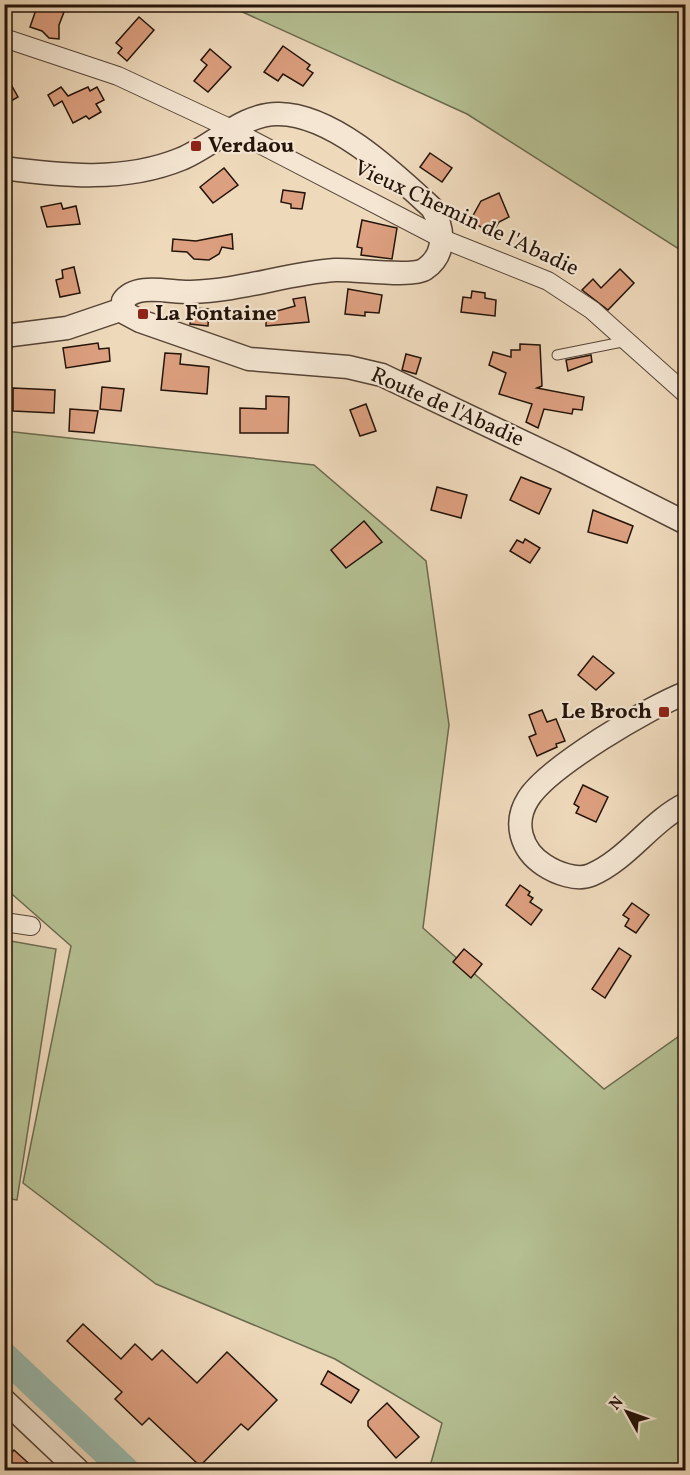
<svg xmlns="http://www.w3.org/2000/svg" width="690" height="1475" viewBox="0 0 690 1475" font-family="Vollkorn,serif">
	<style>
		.green { fill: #b5c093; stroke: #6c6a4e; stroke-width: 1.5 }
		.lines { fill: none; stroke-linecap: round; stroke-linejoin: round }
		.river { stroke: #9abaad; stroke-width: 28 }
		.building { fill: #dc9f7f; stroke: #231309; stroke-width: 1.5 }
		.service-casing { stroke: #564436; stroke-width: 11 }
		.minor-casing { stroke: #564436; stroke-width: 20 }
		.tertiary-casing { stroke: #564436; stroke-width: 25 }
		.service { stroke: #f4e6d3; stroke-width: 9 }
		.minor { stroke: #f4e6d3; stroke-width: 18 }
		.tertiary { stroke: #f4e6d3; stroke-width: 22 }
		.poi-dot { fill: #8f2418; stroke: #f4e6d3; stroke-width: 2 }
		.labels { text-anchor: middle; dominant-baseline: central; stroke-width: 4.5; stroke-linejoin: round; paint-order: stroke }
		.poi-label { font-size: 22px; font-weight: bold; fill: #231309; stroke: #f4e6d3; text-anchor: start }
		.street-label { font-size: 22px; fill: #231309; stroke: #f4e6d3 }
	</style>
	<rect width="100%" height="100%" fill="#eed9bb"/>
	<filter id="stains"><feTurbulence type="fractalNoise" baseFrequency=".00333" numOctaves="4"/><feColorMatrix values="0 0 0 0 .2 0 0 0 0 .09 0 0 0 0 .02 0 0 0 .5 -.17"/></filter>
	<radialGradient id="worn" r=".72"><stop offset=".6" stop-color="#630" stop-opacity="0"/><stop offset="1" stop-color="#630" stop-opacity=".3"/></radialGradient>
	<g class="green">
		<path d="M227 5H685V253L467 114Z"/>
		<path d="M5 431 314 465 426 561 449 725 423 928 604 1089 685 1032V1470H429L442 1423 335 1359 156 1284 23 1183 71 946 5 888Z"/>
		<path d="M5 940 56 949 17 1200 4 1198Z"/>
	</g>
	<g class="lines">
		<path class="river" d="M4 1356 125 1470"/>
	</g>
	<g class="building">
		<path d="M38 4 64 12 59 25V39L49 38 42 31 30 27Z"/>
		<path d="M139 17 154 30 127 61 118 53 122 48 116 43Z"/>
		<path d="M283 46 310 65 307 69 313 73 303 86 283 74 278 81 264 72Z"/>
		<path d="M210 49 231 67 208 92 194 81 207 65 201 60Z"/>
		<path d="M4 72 18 97 4 105Z"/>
		<path d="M61 87 68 96 88 87 90 91 97 87 104 100 96 104 101 112 89 119 86 116 73 123 62 101 54 106 48 95Z"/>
		<path d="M430 153 452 168 442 182 420 167Z"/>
		<path d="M224 168 238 185 213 203 200 187Z"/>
		<path d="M283 190 305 193 302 209 291 208V204L281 202Z"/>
		<path d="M499 193 509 217 499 222 492 233 470 221 481 201Z"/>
		<path d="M61 203 63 209 76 206 80 224 47 227 41 207Z"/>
		<path d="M362 220 397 228 392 259 361 255 362 248 357 247Z"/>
		<path d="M232 234 233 249 222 247 219 254 209 260 194 259 187 252 172 251 173 239 196 241Z"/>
		<path d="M74 267 80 293 60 297 56 280 63 278 62 270Z"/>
		<path d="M620 269 634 283 608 310 582 290 593 279 601 288Z"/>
		<path d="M348 289 382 295 379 313 365 312V316L345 314Z"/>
		<path d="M472 291 485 293V298L496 300 495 316 461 312 463 297 471 298Z"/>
		<path d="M305 297 309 322 266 326V314L295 306 293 299Z"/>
		<path d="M192 308 209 309 208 326 190 324Z"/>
		<path d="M98 343 99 349 109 348 110 361 66 368 63 348Z"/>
		<path d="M520 344 540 345 542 386 537 388 584 397 582 410 573 409 572 414 544 409 538 428 526 422 532 404 499 394 506 373 489 365 493 352 511 357V350H520Z"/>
		<path d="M165 353 181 354 180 364 209 367 207 394 161 390Z"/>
		<path d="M406 354 421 358 416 374 402 370Z"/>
		<path d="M591 355 592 362 568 371 566 360Z"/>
		<path d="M102 387 124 389 121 411 100 409Z"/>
		<path d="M13 388 55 390 54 413 13 411Z"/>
		<path d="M266 396 289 397 288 433H240V408L266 409Z"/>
		<path d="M366 404 376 431 360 436 350 410Z"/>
		<path d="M70 409 98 411 94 433 69 431Z"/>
		<path d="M521 477 551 489 539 514 510 500Z"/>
		<path d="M437 487 467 495 461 518 431 510Z"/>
		<path d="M593 510 633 526 627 543 588 532Z"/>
		<path d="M364 521 382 542 346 568 331 550Z"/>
		<path d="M525 539 540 548 530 563 510 551 517 540 523 543Z"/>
		<path d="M593 656 614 673 596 690 578 675Z"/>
		<path d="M542 710 547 722 556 719 565 741 556 744 557 747 537 756 529 737 536 734 529 715Z"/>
		<path d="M583 785 608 797 596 822 576 813 579 807 574 804Z"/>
		<path d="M520 885 530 892 528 895 533 898 530 902 542 910 531 925 506 905Z"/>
		<path d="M632 903 649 915 636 933 625 926 629 919 623 915Z"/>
		<path d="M619 948 631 956 605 998 592 989Z"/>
		<path d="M464 949 482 964 471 978 453 962Z"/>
		<path d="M83 1324 121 1359 135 1344 152 1360 162 1350 197 1383 227 1352 277 1400 248 1430 241 1424 200 1466 149 1418 142 1425 115 1399 122 1392 67 1341Z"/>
		<path d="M328 1371 359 1390 351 1403 321 1384Z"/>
		<path d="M387 1403 419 1437 396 1458 368 1426V1421Z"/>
		<path d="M14 1450 36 1470H4V1461Z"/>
	</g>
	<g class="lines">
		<defs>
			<path id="service" d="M557 355 627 341"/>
			<g id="minor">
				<path d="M4 38 118 76 225 126 443 239 548 281 592 310 686 394"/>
				<path d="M4 922 31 926"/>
			</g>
			<g id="tertiary">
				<path d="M4 168C63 176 125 182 181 159 213 146 243 113 279 114 334 115 394 173 432 208 444 228 447 254 425 269 412 278 355 269 335 270 287 273 241 291 191 292 171 293 136 282 123 301L125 313 140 321 249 359 348 367 382 375 563 461 686 523"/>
				<path d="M4 336 67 328 123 309"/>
				<path d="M686 693C649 707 548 767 528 799 513 823 521 850 544 865 556 873 577 881 591 875 627 860 651 821 686 804"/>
				<path d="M4 1400 78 1470"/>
			</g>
		</defs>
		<use href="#service" class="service-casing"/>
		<use href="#minor" class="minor-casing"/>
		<use href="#tertiary" class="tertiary-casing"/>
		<use href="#service" class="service"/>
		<use href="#minor" class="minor"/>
		<use href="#tertiary" class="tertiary"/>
	</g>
	<g class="poi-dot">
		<rect x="190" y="140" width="12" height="12" rx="3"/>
		<rect x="137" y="308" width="12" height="12" rx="3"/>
		<rect x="658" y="706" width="12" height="12" rx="3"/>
	</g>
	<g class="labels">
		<g class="poi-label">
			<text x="208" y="146">Verdaou</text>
			<text x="155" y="314">La Fontaine</text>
			<text x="652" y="712" text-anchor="end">Le Broch</text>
		</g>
		<g class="street-label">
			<text transform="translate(466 219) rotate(25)">Vieux Chemin de l'Abadie</text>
			<text transform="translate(447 408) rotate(24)">Route de l'Abadie</text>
		</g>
	</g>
	<rect width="690" height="1475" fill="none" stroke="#eed9bb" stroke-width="24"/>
	<rect x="6" y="6" width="678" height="1463" fill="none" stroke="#231309" stroke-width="3"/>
	<rect x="12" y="12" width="666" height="1451" fill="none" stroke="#231309" stroke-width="1.5"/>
	<g transform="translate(627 1412) rotate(310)" stroke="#f4e6d3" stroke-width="4.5" paint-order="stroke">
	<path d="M0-4.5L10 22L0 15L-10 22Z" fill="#231309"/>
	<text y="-9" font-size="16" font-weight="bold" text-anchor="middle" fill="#231309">N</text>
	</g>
	<rect width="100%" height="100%" filter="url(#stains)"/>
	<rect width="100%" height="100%" fill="url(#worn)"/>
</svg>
